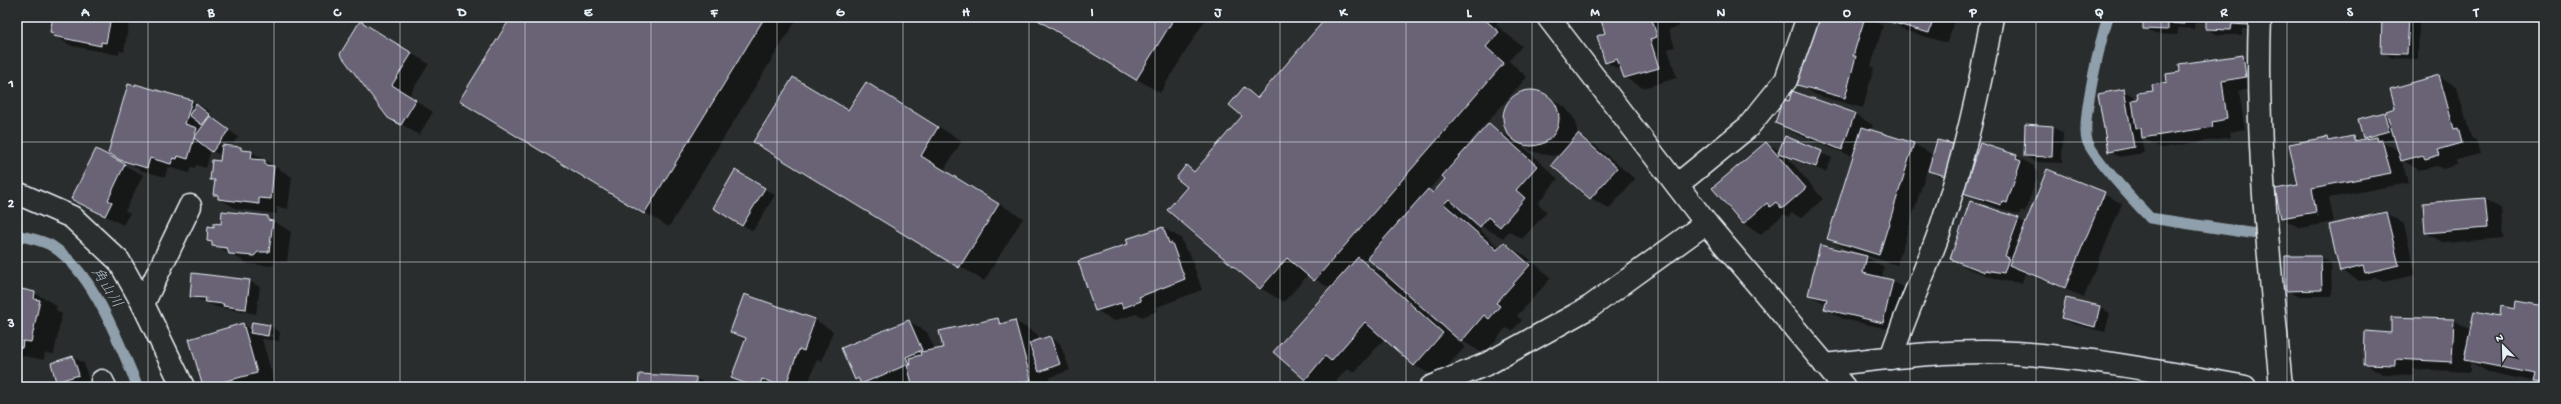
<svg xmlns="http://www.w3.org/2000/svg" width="2561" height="404" viewBox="0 0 2561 404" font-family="'Gochi Hand','Klee One',sans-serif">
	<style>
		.shadow { fill: #0007; fill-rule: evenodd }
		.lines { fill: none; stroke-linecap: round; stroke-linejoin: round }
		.stream { stroke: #8f9fab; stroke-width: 11 }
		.building { fill: #696374; stroke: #e8f1f8 }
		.minor-casing { stroke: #e8f1f8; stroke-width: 25 }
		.minor { stroke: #2a2d2e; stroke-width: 22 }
		.grid { fill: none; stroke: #e8f1f8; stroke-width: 1; stroke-opacity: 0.55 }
		.labels { text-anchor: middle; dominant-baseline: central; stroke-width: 3; stroke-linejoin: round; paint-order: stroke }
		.water-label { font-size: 15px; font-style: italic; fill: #acbac4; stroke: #2a2d2e }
		.neatline { fill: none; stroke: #e8f1f8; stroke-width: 1.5 }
		.grid-label { font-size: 13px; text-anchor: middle; font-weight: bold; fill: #e8f1f8 }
	</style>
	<rect width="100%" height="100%" fill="#2a2d2e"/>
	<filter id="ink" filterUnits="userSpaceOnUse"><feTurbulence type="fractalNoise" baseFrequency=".025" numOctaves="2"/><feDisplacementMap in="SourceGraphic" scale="8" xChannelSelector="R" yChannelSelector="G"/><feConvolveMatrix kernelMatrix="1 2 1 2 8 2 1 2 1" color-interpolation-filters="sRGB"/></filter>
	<g filter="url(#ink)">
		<g class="shadow">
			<path d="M54 17H128L130 18 124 52 119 51V55L72 46 54 36 51 32Z"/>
			<path d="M491 17H798L669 227 461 101 507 26Z"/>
			<path d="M1035 17H1207L1160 93Z"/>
			<path d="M1328 17H1494L1498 21 1496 25 1522 46 1509 61 1527 77 1470 142 1472 144 1489 125 1513 139 1508 132 1504 121 1509 103 1518 95 1529 92 1547 96 1565 107 1576 121 1577 133 1575 139 1579 135 1596 146 1635 179 1609 209 1591 198 1553 165 1563 153 1552 156 1534 152 1517 141 1558 179 1538 203 1547 212 1522 239 1509 231 1503 238 1481 226 1468 215 1466 217 1500 248 1504 244 1526 256 1551 278 1517 316 1522 320 1512 331 1506 328 1484 354 1462 341 1402 288 1401 290 1465 347 1437 378 1414 365 1385 338 1354 373 1347 369 1331 387H1319L1305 379 1331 289 1308 275 1284 302 1260 288 1189 187 1187 167 1195 172 1244 116 1245 89 1259 97ZM1442 175 1446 179 1434 193 1429 190ZM1369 259 1384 272V273L1365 263Z"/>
			<path d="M1601 17H1676L1679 27 1669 29 1675 47 1668 49 1677 78 1643 88 1625 78 1623 72 1606 62V34Z"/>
			<path d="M1816 17H1868L1883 26 1871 66 1874 68 1863 108 1816 95 1798 84Z"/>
			<path d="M1875 17H1955L1947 43 1906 31 1889 21Z"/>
			<path d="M2143 17H2195L2194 29 2178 28V35L2154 34 2144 28Z"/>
			<path d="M2207 17H2258V30L2242 29V35H2218L2207 29Z"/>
			<path d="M2408 18 2419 24 2418 59 2392 58 2382 52Z"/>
			<path d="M379 33 429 64 409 96 433 112 419 135 389 117Z"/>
			<path d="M2242 56 2261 66 2264 87 2239 91 2245 129 2230 132 2231 137 2161 148 2143 138 2140 130 2144 153 2120 157 2109 151 2123 90 2134 96 2135 100 2139 99 2168 83 2181 72Z"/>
			<path d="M2439 76 2457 87 2471 137 2476 139 2480 154 2456 160 2457 165 2443 169 2437 166 2419 170 2402 160 2408 183 2329 198 2334 222 2300 228 2282 218 2327 138 2333 141 2353 137 2360 141 2368 139 2364 137 2384 113 2389 116ZM2395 137 2399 151 2382 141ZM2312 195H2314L2318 216 2316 217Z"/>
			<path d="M136 85 192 101 210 111 209 113 219 122 238 137 231 147 252 152 292 177 288 209 277 207V214L237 209 219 199 214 194 216 182 211 179 221 162V156L211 150 206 168 196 165 195 168 191 167 189 173 168 167 165 177 140 170 110 152Z"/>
			<path d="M1793 93 1855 114 1873 125 1870 131 1914 144 1932 154 1897 265 1846 249 1828 239 1854 157 1794 133 1776 123Z"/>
			<path d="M890 97 962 141 944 170 1023 218 984 281 754 141Z"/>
			<path d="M2026 125 2053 127 2063 133 2062 163 2035 162 2025 156Z"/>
			<path d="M1785 138 1832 158 1826 172 1788 158 1823 199 1801 218 1792 213 1788 217 1784 214 1761 234 1743 223 1767 143 1780 151Z"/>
			<path d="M1937 142 1960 182 1940 177 1929 171Z"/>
			<path d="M96 150 143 175 125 211 130 213 123 225 73 199Z"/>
			<path d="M2016 156 2034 166V169L2039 172 2025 212 2021 210 2019 215 1983 203 1965 192Z"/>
			<path d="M736 172 775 195 753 231 714 208Z"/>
			<path d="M2104 193 2122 204 2084 297 2025 273 2022 283 2003 281 1969 269 1951 259 2018 219 2027 224Z"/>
			<path d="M2484 199 2502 209 2504 238 2444 243 2426 233Z"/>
			<path d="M2386 213 2404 224 2416 275 2384 282 2375 278 2359 281 2341 271Z"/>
			<path d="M268 217 291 232 287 262 277 261 272 266 248 264 208 241 214 229 222 225Z"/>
			<path d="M1163 228 1181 238 1186 251 1190 254 1202 290 1157 307 1158 311 1142 317 1136 314 1114 321 1096 310 1129 244 1127 240Z"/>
			<path d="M1866 257 1884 268 1882 279 1893 281 1911 292 1901 332 1843 319 1825 309 1826 304 1809 295Z"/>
			<path d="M2286 257H2321L2331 263 2332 296H2297L2286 290Z"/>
			<path d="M249 281 260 287 256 314 216 307 191 296Z"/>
			<path d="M17 289 35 293 57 306 56 310 62 314 54 354 45 353 44 360 19 355 17 357Z"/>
			<path d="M744 295 815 320 833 331 822 361 817 359 807 387H748L733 378 746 340 731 332Z"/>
			<path d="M2100 307 2110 313 2105 332 2073 324 2062 318Z"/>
			<path d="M2544 307V386L2536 382 2488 372 2470 362V372L2413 369V375L2383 374 2365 364 2392 334 2454 320 2471 330 2516 310Z"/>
			<path d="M998 319 1006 324 1015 321 1037 334 1039 341 1050 337 1060 343 1070 370 1049 378 1051 387H914L912 380 896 387H868L856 379 909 321 927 332 935 350 944 348Z"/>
			<path d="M243 324 252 330 270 326 280 332 279 341 262 339 275 384 262 387H204L190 340ZM261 334 274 335 273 337 261 336Z"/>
			<path d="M73 357 84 363 89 381 67 387 57 381Z"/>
			<path d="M696 378 712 387H639Z"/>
		</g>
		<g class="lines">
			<g class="stream">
				<path d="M2108 17C2101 39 2081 120 2087 140 2091 156 2137 204 2150 218L2257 234"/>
				<path d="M17 235C28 238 42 240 52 246 95 274 118 342 138 387"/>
			</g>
		</g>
		<g class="building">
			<path d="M53 17H111L106 43 101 42V46L53 36 54 33 50 32Z"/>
			<path d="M511 17H765L644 214 459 101Z"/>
			<path d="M1033 17H1175L1136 80Z"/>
			<path d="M1327 17H1470L1471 20 1474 17H1482L1499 32 1486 47 1504 63 1314 281 1287 258 1260 289 1167 210 1187 187 1176 178 1186 165 1194 172 1242 116 1229 105 1244 87 1257 98Z"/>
			<path d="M1600 17H1660L1652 19 1657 37 1650 39 1659 68 1624 78 1617 59 1605 63 1597 36 1605 33Z"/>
			<path d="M1815 17H1865L1853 56H1856L1845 98 1797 85Z"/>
			<path d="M1889 17H1934L1929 33 1887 21Z"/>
			<path d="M2143 17H2184V24L2168 23V30L2143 29Z"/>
			<path d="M2206 17H2248V25L2232 24 2231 30 2206 29Z"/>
			<path d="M2382 17H2409L2407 54 2381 53Z"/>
			<path d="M360 21 412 53 392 85 416 100 401 125 388 118 340 54Z"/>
			<path d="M2243 55 2246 77 2222 81 2227 119 2212 122 2213 127 2142 138 2141 128H2136L2132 100 2138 99 2137 93 2153 91 2152 85 2167 82 2166 74 2180 72 2179 64Z"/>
			<path d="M2439 75 2454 129 2458 128 2462 143 2438 150 2440 155 2425 159 2423 155 2401 161 2386 111 2395 108 2390 89Z"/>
			<path d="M793 77 848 110 866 82 938 127 921 156 999 204 959 268 753 142Z"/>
			<path d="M128 84 135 86V84L192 100 185 124 197 128 188 159 178 156 177 159 173 158 171 164 150 158 147 168 120 160 108 153Z"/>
			<path d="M2124 89 2134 147 2108 152 2098 94Z"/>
			<circle cx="1531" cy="118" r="28"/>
			<path d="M1792 91 1855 113 1842 150 1775 123 1783 99 1789 101Z"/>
			<path d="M196 104 210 115 202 125 189 115Z"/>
			<path d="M2384 112 2389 131 2363 138 2358 119Z"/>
			<path d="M210 116 229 130 212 152 194 138Z"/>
			<path d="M1489 123 1537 166 1516 190 1525 198 1500 227 1488 217 1480 227 1449 199 1444 204 1497 250 1504 242 1530 265 1496 303 1500 306 1489 319 1484 315 1461 342 1367 258 1428 189 1433 193 1445 179 1442 176Z"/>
			<path d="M2025 124 2053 126 2052 157 2024 156Z"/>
			<path d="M1862 127 1914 143 1879 255 1827 239Z"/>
			<path d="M1578 134 1617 168 1590 199 1551 165Z"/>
			<path d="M1785 136 1822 151 1816 167 1778 153Z"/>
			<path d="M2353 136 2354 141 2376 137 2377 141 2382 140 2391 173 2312 188 2316 212 2281 218 2275 189 2298 185 2289 144 2327 137 2328 141Z"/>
			<path d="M1937 140 1958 145 1949 177 1928 171Z"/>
			<path d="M1766 142 1806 188 1782 209 1776 202 1770 207 1767 203 1743 224 1712 188Z"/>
			<path d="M1980 143 2017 155 2016 159 2021 161 2007 203 2002 201 2001 205 1963 193Z"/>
			<path d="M222 145 241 147V150L252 151 251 159 265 160V165L274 166 271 199 259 198V204L218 199V195H213L215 180H210L212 160 220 161Z"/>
			<path d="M96 149 125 164 108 200 112 202 105 216 71 199Z"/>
			<path d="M2047 169 2105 192 2065 288 2009 265Z"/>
			<path d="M735 170 765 188 742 226 713 208Z"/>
			<path d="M2484 198 2487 228 2425 233 2423 203Z"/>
			<path d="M1970 201 2019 218 2005 256 2009 258 2004 273 1985 270V272L1950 259Z"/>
			<path d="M222 211 268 216V220L273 221 269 252H258L254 256 229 254 227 248 212 246V242L207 241 208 226 214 227V223L221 224Z"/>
			<path d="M2386 212 2399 265 2365 273 2363 266 2340 272 2329 225Z"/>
			<path d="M1163 227 1169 243H1172L1185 279 1139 297 1141 301 1123 308 1121 303 1095 311 1078 261 1128 244 1126 239Z"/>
			<path d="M1820 245 1867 256 1863 273 1893 280 1883 323 1824 309 1827 299 1808 295Z"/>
			<path d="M2285 256H2321L2322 290 2285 291Z"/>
			<path d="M1358 257 1443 333 1414 366 1365 322 1331 361 1325 356 1305 380 1273 352Z"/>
			<path d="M192 273 250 280 246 309 223 306 224 304 205 302 206 298 190 297Z"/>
			<path d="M17 288 35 292 34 299 40 300 31 342 23 341 22 348 17 347Z"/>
			<path d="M744 294 815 319 804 351 799 349 785 387 762 379 759 387H755L731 378 746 338 730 332Z"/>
			<path d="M2066 298 2100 306 2095 327 2061 318Z"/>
			<path d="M2516 301 2544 306V383L2534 382 2536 374 2464 360 2474 311 2500 316 2501 306 2515 309Z"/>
			<path d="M2391 317 2454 319 2452 362 2395 359V365L2364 364 2365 331 2391 333Z"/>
			<path d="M998 318 1000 324 1015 320 1031 380 1002 387H913L907 365H911L909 358 921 355 920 352 943 348 939 331Z"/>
			<path d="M909 320 922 350 906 357 909 364 861 384 858 378 855 380 841 348Z"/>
			<path d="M252 322 270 325 268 336 250 333Z"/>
			<path d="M243 323 257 373 203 387 189 339Z"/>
			<path d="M1050 336 1060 364 1039 372 1029 343Z"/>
			<path d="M73 356 79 375 56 382 51 363Z"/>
			<path d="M639 374 696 377V387H638Z"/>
		</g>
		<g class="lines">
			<defs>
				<g id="minor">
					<path d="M1548 17 1706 223 1844 387"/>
					<path d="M2260 17C2255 141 2270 264 2281 387"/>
					<path d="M1677 185 1748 127 1786 80 1808 17"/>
					<path d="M17 193 72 217 119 261 143 304 183 387"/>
					<path d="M143 304 190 206"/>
					<path d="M1891 358C1905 314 1925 273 1940 230 1963 161 1980 89 1992 17"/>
					<path d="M1825 365C1887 358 1952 349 2015 353 2092 358 2169 373 2245 387"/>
					<path d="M102 381 105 387"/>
					<path d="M1431 387 1489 363 1590 307 1706 223"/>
				</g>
			</defs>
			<use href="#minor" class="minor-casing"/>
			<use href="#minor" class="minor"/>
		</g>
	</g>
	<path class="grid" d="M148 17V387M274 17V387M400 17V387M525 17V387M651 17V387M777 17V387M903 17V387M1029 17V387M1155 17V387M1280 17V387M1406 17V387M1532 17V387M1658 17V387M1784 17V387M1910 17V387M2036 17V387M2161 17V387M2287 17V387M2413 17V387M17 142H2544M17 262H2544"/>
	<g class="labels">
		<g class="water-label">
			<text transform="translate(106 288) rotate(58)">角山川</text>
		</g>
	</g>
	<rect width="2561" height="404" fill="none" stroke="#2a2d2e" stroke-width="44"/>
	<g transform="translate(2503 346) rotate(337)" stroke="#2a2d2e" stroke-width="3" paint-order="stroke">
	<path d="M0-3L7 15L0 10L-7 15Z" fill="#e8f1f8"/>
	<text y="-6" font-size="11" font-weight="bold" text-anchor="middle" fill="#e8f1f8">N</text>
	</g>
	<rect x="22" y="22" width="2517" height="360" class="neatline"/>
	<g class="grid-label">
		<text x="85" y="16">A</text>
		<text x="211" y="16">B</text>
		<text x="337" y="16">C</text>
		<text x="462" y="16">D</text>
		<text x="588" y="16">E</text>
		<text x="714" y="16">F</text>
		<text x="840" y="16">G</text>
		<text x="966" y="16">H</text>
		<text x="1092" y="16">I</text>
		<text x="1218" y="16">J</text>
		<text x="1343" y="16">K</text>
		<text x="1469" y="16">L</text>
		<text x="1595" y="16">M</text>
		<text x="1721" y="16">N</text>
		<text x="1847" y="16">O</text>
		<text x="1973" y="16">P</text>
		<text x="2099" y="16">Q</text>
		<text x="2224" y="16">R</text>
		<text x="2350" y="16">S</text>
		<text x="2476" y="16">T</text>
		<text x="11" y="87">1</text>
		<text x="11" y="207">2</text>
		<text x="11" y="327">3</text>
	</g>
</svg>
